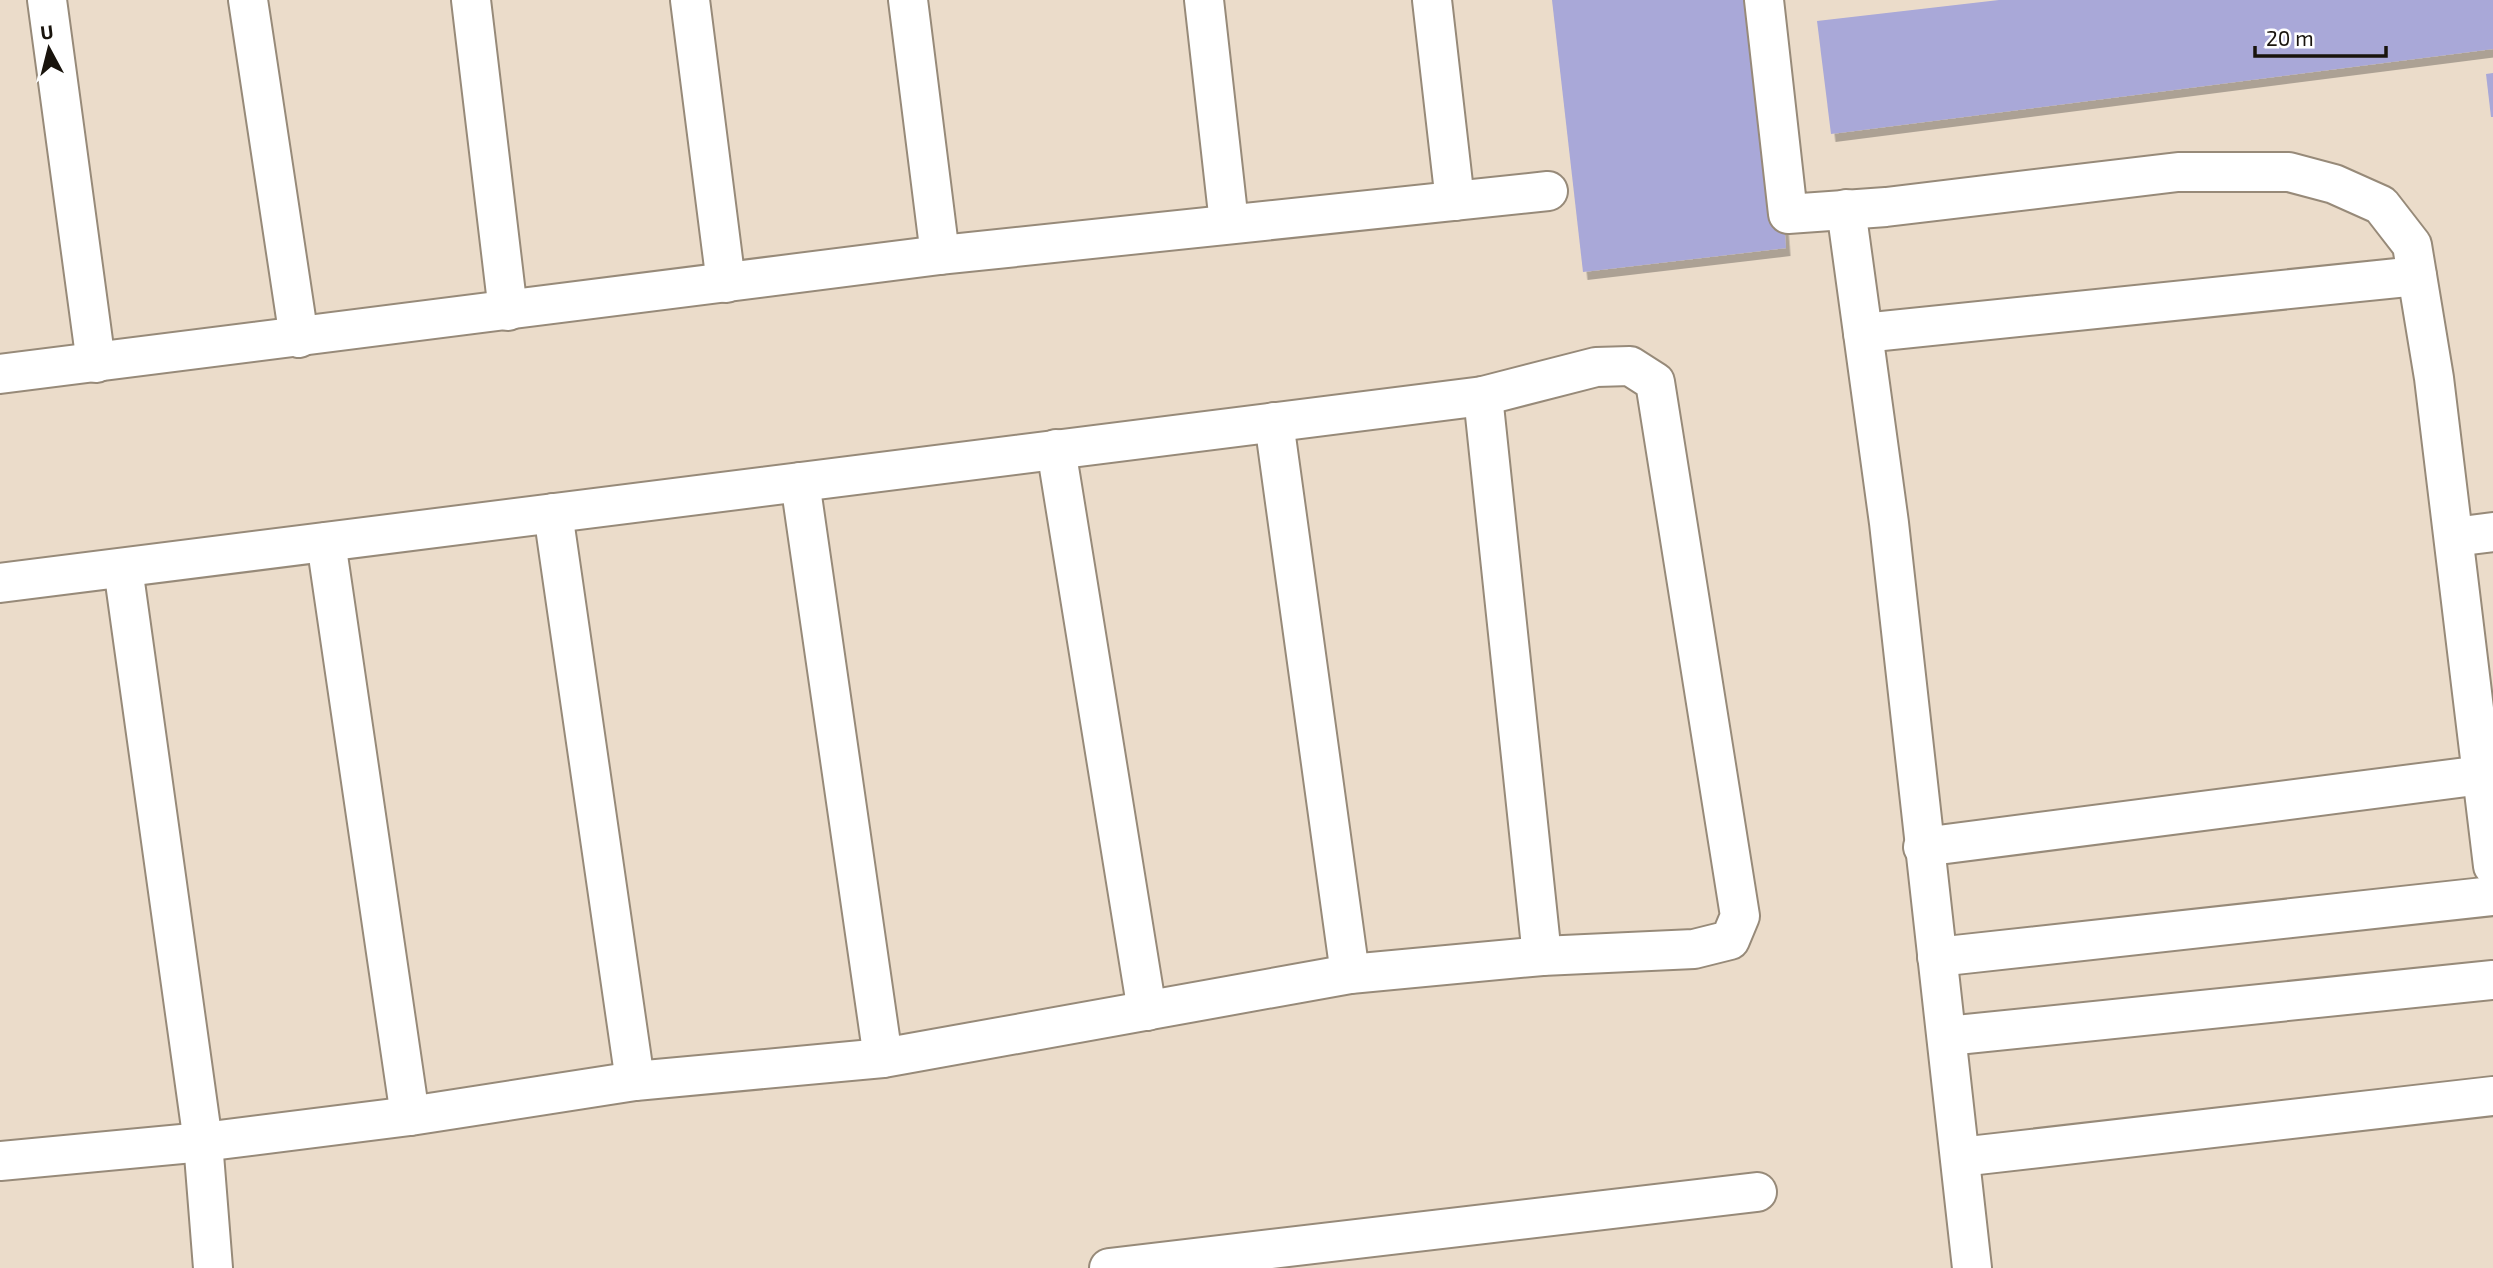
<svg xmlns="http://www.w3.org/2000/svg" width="2493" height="1268" viewBox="0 0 2493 1268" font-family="'Exo 2',sans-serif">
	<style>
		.building { fill: #a9a8d8; filter: url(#shadow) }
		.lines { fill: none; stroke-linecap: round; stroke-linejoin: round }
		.minor-casing { stroke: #978a79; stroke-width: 42 }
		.minor { stroke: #fff; stroke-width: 38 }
	</style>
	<defs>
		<filter id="shadow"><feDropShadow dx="4.5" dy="8" stdDeviation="0" flood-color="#0004"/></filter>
	</defs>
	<rect width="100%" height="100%" fill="#ebdcca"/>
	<g class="building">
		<path d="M1552 0H1767L1786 248 1583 272Z"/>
		<path d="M1999 0H2493V49L1831 134 1817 21Z"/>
		<path d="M2493 73V117H2491L2486 74Z"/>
	</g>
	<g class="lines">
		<defs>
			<g id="minor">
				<path d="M47 0 96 363"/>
				<path d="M248 0 299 338"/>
				<path d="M471 0 508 311"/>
				<path d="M690 0 726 283"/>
				<path d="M908 0 940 255"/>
				<path d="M1204 0 1229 223"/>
				<path d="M1432 0 1455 201"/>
				<path d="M1764 0 1788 214 1886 207 2178 172H2289L2334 184 2381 205 2412 245 2434 378 2493 866"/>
				<path d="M1846 209 1889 523 1972 1268"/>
				<path d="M1863 333 2417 276"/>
				<path d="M0 374 940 255 1548 191"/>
				<path d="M1483 396 1542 956"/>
				<path d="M1274 422 1350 974"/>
				<path d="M1056 449 1147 1011"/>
				<path d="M800 482 883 1058"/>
				<path d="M553 513 635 1081"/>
				<path d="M2454 537 2493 532"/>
				<path d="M326 542 410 1116"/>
				<path d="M123 568 203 1142 213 1268"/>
				<path d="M0 583 1483 396 1596 367 1630 366 1655 382 1740 916 1730 940 1694 949 1542 956 1350 974 883 1058 635 1081 410 1116 203 1142 0 1161"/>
				<path d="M1923 847 2482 775"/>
				<path d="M1937 957 2493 896"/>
				<path d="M1947 1036 2493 980"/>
				<path d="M1960 1157 2493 1096"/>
				<path d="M1109 1268 1757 1192"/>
			</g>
		</defs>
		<use href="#minor" class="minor-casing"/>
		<use href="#minor" class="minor"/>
	</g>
	<g transform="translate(49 49) rotate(353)" stroke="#ffffff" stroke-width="5" paint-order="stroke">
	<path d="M0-5L12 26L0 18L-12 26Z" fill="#19140d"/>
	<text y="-10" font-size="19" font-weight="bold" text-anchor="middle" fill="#19140d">U</text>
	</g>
	<path d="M2255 46v10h131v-10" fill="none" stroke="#19140d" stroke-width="3.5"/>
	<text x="2266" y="46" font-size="21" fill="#19140d" stroke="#ffffff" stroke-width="5" paint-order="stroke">20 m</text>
</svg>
